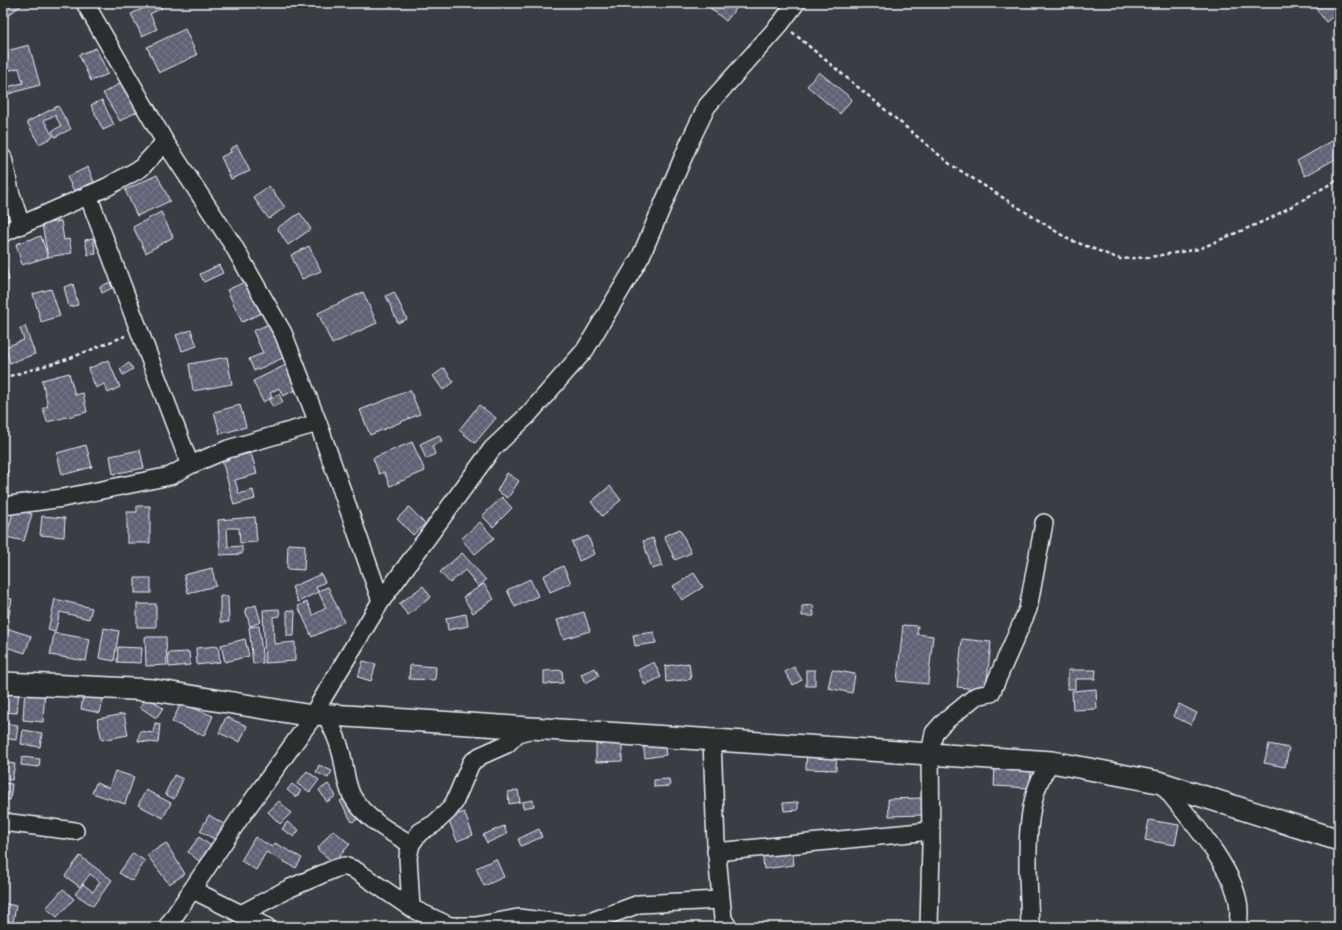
<svg xmlns="http://www.w3.org/2000/svg" width="1342" height="930" viewBox="0 0 1342 930" font-family="Delius,sans-serif">
	<style>
		.building { fill: url(#building-cross-hatch); stroke: #e8f1f8 }
		.lines { fill: none; stroke-linecap: round; stroke-linejoin: round }
		.minor-casing { stroke: #e8f1f8; stroke-width: 20 }
		.tertiary-casing { stroke: #e8f1f8; stroke-width: 24 }
		.path { stroke: #e8f1f8; stroke-width: 2.5; stroke-dasharray: 4 3; stroke-linecap: butt }
		.minor { stroke: #2a2d2e; stroke-width: 17 }
		.tertiary { stroke: #2a2d2e; stroke-width: 21 }
	</style>
	<defs>
		<pattern id="building-cross-hatch" width="8" height="8" patternUnits="userSpaceOnUse"><rect width="8" height="8" fill="#5e6274"/><path d="M0 0l8 8M0 8l8-8" fill="none" stroke="#757989"/></pattern>
	</defs>
	<rect width="100%" height="100%" fill="#3a3d43"/>
	<filter id="ink" filterUnits="userSpaceOnUse"><feTurbulence type="fractalNoise" baseFrequency=".025" numOctaves="2"/><feDisplacementMap in="SourceGraphic" scale="8" xChannelSelector="R" yChannelSelector="G"/><feConvolveMatrix kernelMatrix="1 2 1 2 8 2 1 2 1" color-interpolation-filters="sRGB"/></filter>
	<g filter="url(#ink)">
		<g class="building">
			<path d="M3 3H22L23 4 3 19Z"/>
			<path d="M61 3H75L65 9Z"/>
			<path d="M154 3H159L162 8 150 14 157 29 142 36 131 14Z"/>
			<path d="M704 3H738L740 4 726 21Z"/>
			<path d="M1312 3H1339V12L1326 22Z"/>
			<path d="M185 29 197 55 159 73 147 47Z"/>
			<path d="M29 45 40 85 8 94 7 87 23 83 19 68 3 72V52Z"/>
			<path d="M96 48 108 74 91 81 79 55Z"/>
			<path d="M819 72 852 99 840 114 807 86Z"/>
			<path d="M121 83 138 111 120 121 103 93Z"/>
			<path d="M102 100 114 125 103 130 91 105Z"/>
			<path d="M58 106 71 129 55 137 52 131 61 126 55 115 44 120 53 137 39 144 27 122Z"/>
			<path d="M1339 137V157L1305 176 1297 161Z"/>
			<path d="M237 145 250 171 231 179 221 157 231 152 230 149Z"/>
			<path d="M88 167 94 182 74 191 67 177Z"/>
			<path d="M157 175 170 201 137 216 125 190Z"/>
			<path d="M269 186 285 207 269 219 253 197Z"/>
			<path d="M7 199 15 216 3 222V201Z"/>
			<path d="M161 212 173 237 146 253 133 227Z"/>
			<path d="M300 213 311 229 288 245 277 228Z"/>
			<path d="M61 221 64 240 69 239 72 253 48 257 42 224Z"/>
			<path d="M41 236 48 257 22 265 16 244Z"/>
			<path d="M93 238 96 254 88 255 85 240Z"/>
			<path d="M309 246 321 271 302 279 291 255Z"/>
			<path d="M5 263 9 280 3 281V264Z"/>
			<path d="M219 265 223 273 204 282 200 274Z"/>
			<path d="M249 280 264 312 242 322 227 290Z"/>
			<path d="M110 282 112 288 102 293 100 287Z"/>
			<path d="M73 284 78 305 69 307 64 287Z"/>
			<path d="M51 289 60 316 41 322 33 294Z"/>
			<path d="M363 292 377 323 332 344 318 313Z"/>
			<path d="M394 292 407 319 398 323 386 296Z"/>
			<path d="M269 324 285 357 254 371 249 359 263 353 253 331Z"/>
			<path d="M25 326 35 354 10 363 5 347 24 340 20 328Z"/>
			<path d="M191 330 197 346 182 351 176 335Z"/>
			<path d="M227 357 232 384 193 391 189 364Z"/>
			<path d="M108 360 120 387 108 393 104 384 96 388 88 369Z"/>
			<path d="M129 363 133 369 123 375 120 369Z"/>
			<path d="M290 363 302 387 283 396 279 388 270 393 272 397 263 402 253 381Z"/>
			<path d="M444 368 454 382 443 390 433 376Z"/>
			<path d="M69 373 75 395 83 393 87 412 47 422 43 408 48 406 42 380Z"/>
			<path d="M410 390 420 414 370 435 360 410Z"/>
			<path d="M279 394 283 402 273 407 269 400Z"/>
			<path d="M240 405 246 427 220 434 214 412Z"/>
			<path d="M479 405 496 418 475 443 459 430Z"/>
			<path d="M439 435 442 441 432 446 435 454 426 459 420 444Z"/>
			<path d="M412 442 425 471 390 486 384 472 379 474 373 458Z"/>
			<path d="M86 445 92 467 62 475 57 453Z"/>
			<path d="M140 450 144 468 113 474 110 456Z"/>
			<path d="M251 453 257 474 235 480 239 494 253 490 255 499 234 505 222 460Z"/>
			<path d="M3 464H5L9 477 3 479Z"/>
			<path d="M507 473 519 481 508 498 497 491Z"/>
			<path d="M610 486 621 500 602 516 591 502Z"/>
			<path d="M502 497 512 508 493 527 482 516Z"/>
			<path d="M137 506H150V543H127V512H137Z"/>
			<path d="M409 507 425 524 413 535 397 519Z"/>
			<path d="M14 509 32 514 24 541 6 537Z"/>
			<path d="M42 516 65 518 64 537 40 535Z"/>
			<path d="M255 517 257 542 240 543 239 528H227L228 547 242 546V554L220 555 218 520Z"/>
			<path d="M480 522 494 538 475 554 461 539Z"/>
			<path d="M680 529 691 553 675 560 664 536Z"/>
			<path d="M3 534 6 568 3 569Z"/>
			<path d="M588 536 595 554 579 561 572 542Z"/>
			<path d="M653 538 662 566 652 569 643 541Z"/>
			<path d="M288 544 305 545 304 570 287 569Z"/>
			<path d="M462 553 486 580 479 587 465 570 450 583 440 572Z"/>
			<path d="M563 566 571 583 550 592 543 576Z"/>
			<path d="M212 568 216 586 188 593 184 575Z"/>
			<path d="M694 573 703 587 682 600 673 586Z"/>
			<path d="M321 574 325 582 316 587 318 592 298 602 292 587Z"/>
			<rect x="135" y="578" width="16" height="15"/>
			<path d="M530 579 538 596 515 607 507 590Z"/>
			<path d="M484 584 494 599 473 613 463 597Z"/>
			<path d="M423 586 431 597 408 615 399 604Z"/>
			<path d="M328 587 344 622 312 637 298 606 307 602 313 615 326 608 318 591Z"/>
			<path d="M220 596H228L229 622H220Z"/>
			<path d="M3 597 12 599 8 620 3 619Z"/>
			<path d="M55 599 92 608 89 619 60 612 55 632 48 630Z"/>
			<rect x="137" y="604" width="19" height="23"/>
			<path d="M256 605 261 622 250 626 245 609Z"/>
			<path d="M813 605 814 616H802V606Z"/>
			<path d="M279 609 280 616 273 617 274 644 295 642V661L265 663 263 610Z"/>
			<path d="M287 610 295 611 294 636H287Z"/>
			<path d="M584 612 590 631 563 639 557 620Z"/>
			<path d="M466 614 468 626 448 630 446 618Z"/>
			<path d="M903 625 918 626 917 634 933 636 928 684 897 681Z"/>
			<path d="M259 626 263 663 253 664 249 627Z"/>
			<path d="M104 628 119 631 114 661 99 658Z"/>
			<path d="M9 629 31 636 25 653 3 646Z"/>
			<path d="M654 632 656 643 635 646 633 635Z"/>
			<path d="M54 633 90 639 86 661 50 655Z"/>
			<path d="M145 637H166L167 665 146 666Z"/>
			<path d="M245 639 249 656 225 662 221 645Z"/>
			<path d="M962 639 991 642 986 690 957 687Z"/>
			<path d="M218 646 220 662 197 665 196 648Z"/>
			<path d="M118 647 142 648 141 663 117 662Z"/>
			<path d="M189 652 190 665 169 667 168 653Z"/>
			<path d="M363 661 376 664 371 681 358 677Z"/>
			<path d="M654 662 661 677 645 685 638 670Z"/>
			<path d="M689 663 691 679 666 682 665 666Z"/>
			<path d="M410 665 436 667 435 680 409 679Z"/>
			<path d="M794 667 802 680 793 685 785 672Z"/>
			<path d="M595 668 599 676 585 683 581 674Z"/>
			<path d="M562 670 563 683 544 684V671Z"/>
			<rect x="806" y="670" width="9" height="16"/>
			<path d="M832 670 855 674 852 693 828 688Z"/>
			<path d="M1068 670H1096L1095 679H1075V689H1068Z"/>
			<path d="M25 687 45 688 43 722 23 720Z"/>
			<path d="M3 689 19 690 17 713 3 712Z"/>
			<path d="M1096 689 1097 709 1073 710 1072 691Z"/>
			<path d="M84 690 104 694 100 713 81 709Z"/>
			<path d="M147 697 163 708 156 718 140 707Z"/>
			<path d="M181 703 213 716 204 736 172 722Z"/>
			<path d="M1179 704 1197 713 1191 725 1173 716Z"/>
			<path d="M124 714 128 735 102 740 97 719Z"/>
			<path d="M226 717 247 726 240 742 219 733Z"/>
			<path d="M3 723 18 725 16 740 3 738Z"/>
			<path d="M155 723 160 724 158 743 138 741 140 731 153 733Z"/>
			<path d="M23 730 42 733 40 747 21 744Z"/>
			<path d="M664 740 666 755 645 758 643 743Z"/>
			<path d="M622 743V761L596 762V744Z"/>
			<path d="M1269 744 1289 748 1285 767 1264 763Z"/>
			<path d="M807 747 837 749 836 770 806 769Z"/>
			<path d="M22 757 40 759 39 767 21 765Z"/>
			<path d="M3 762 15 764 12 780 3 779Z"/>
			<path d="M995 764 1031 766 1030 788 994 786Z"/>
			<path d="M319 765 332 771 328 778 316 772Z"/>
			<path d="M115 771 134 777 125 804 92 793 96 783 109 788Z"/>
			<path d="M307 771 319 780 310 792 297 784Z"/>
			<path d="M174 775 183 779 174 799 165 794Z"/>
			<path d="M669 779 670 786 654 787V780Z"/>
			<path d="M3 783 12 784 10 800 3 799Z"/>
			<path d="M292 784 301 791 296 797 287 790Z"/>
			<path d="M328 784 336 796 327 802 319 790Z"/>
			<path d="M146 790 171 803 163 818 138 805Z"/>
			<path d="M518 790 520 802 509 804 508 792Z"/>
			<path d="M348 797 360 818 352 822 340 801Z"/>
			<path d="M922 798V815L889 816 888 799Z"/>
			<path d="M533 800 534 806 523 808 522 802Z"/>
			<path d="M279 801 291 813 280 824 268 812Z"/>
			<path d="M798 802V810L784 811 783 803Z"/>
			<path d="M464 812 473 835 457 841 448 818Z"/>
			<path d="M209 815 225 825 216 840 200 831Z"/>
			<path d="M1149 820 1179 825 1175 845 1145 840Z"/>
			<path d="M287 822 299 830 294 837 282 829Z"/>
			<path d="M504 826 507 834 487 843 483 835Z"/>
			<path d="M539 829 542 837 521 846 518 839Z"/>
			<path d="M333 830 350 844 334 863 317 849Z"/>
			<path d="M199 837 211 846 199 861 188 852Z"/>
			<path d="M255 837 272 847 275 843 302 858 296 868 266 852 256 870 241 861Z"/>
			<path d="M166 843 185 874 169 884 147 855Z"/>
			<path d="M792 847 794 865 764 869 762 851Z"/>
			<path d="M133 853 145 861 132 881 119 873Z"/>
			<path d="M80 856 112 880 93 906 75 894 83 884 93 892 100 882 90 874 80 887 65 876Z"/>
			<path d="M496 859 504 877 484 886 476 868Z"/>
			<path d="M63 889 74 899 57 917 46 908Z"/>
			<path d="M3 903 16 906 13 922 3 920Z"/>
			<path d="M1180 922 1200 926V927H1179Z"/>
		</g>
		<g class="lines">
			<defs>
				<g id="minor">
					<path d="M85 3 165 142 233 245 283 333 318 423 381 601"/>
					<path d="M3 158 10 191 21 225"/>
					<path d="M88 195 190 465"/>
					<path d="M3 233 107 187 141 168 165 142"/>
					<path d="M3 506 63 498 170 476 190 465 228 449 318 423"/>
					<path d="M326 715C332 727 338 739 341 752 345 766 345 783 352 796 363 817 391 833 411 844"/>
					<path d="M312 716 381 601 492 449 528 415 585 350 641 256 691 139 707 106 781 23 796 3"/>
					<path d="M712 740 716 844 723 919 728 927"/>
					<path d="M1161 783C1185 813 1228 861 1237 897 1240 907 1239 917 1238 927"/>
					<path d="M3 822 75 831"/>
					<path d="M716 852 931 831"/>
					<path d="M193 890 267 927"/>
					<path d="M411 908 408 857 411 844 420 832 434 824 448 811 454 803 471 763 480 756 507 744 518 733 532 729"/>
					<path d="M241 914 288 889 334 869 344 866 355 870 411 908 450 926H476L518 918 569 924 590 922 639 904 720 900"/>
					<path d="M167 927 240 818 315 714"/>
					<path d="M929 927 931 846 930 754 934 733 942 724 976 696 991 693 1028 609 1044 523"/>
					<path d="M1030 927C1029 882 1019 796 1052 762"/>
				</g>
				<path id="tertiary" d="M3 683 154 690 312 716 315 714 1052 762 1158 782 1339 840"/>
			</defs>
			<use href="#minor" class="minor-casing"/>
			<use href="#tertiary" class="tertiary-casing"/>
			<g class="path">
				<path d="M792 32 950 164 1068 239 1120 259 1150 257 1199 249 1271 218 1339 179"/>
				<path d="M3 378 68 359 125 336"/>
			</g>
			<use href="#minor" class="minor"/>
			<use href="#tertiary" class="tertiary"/>
		</g>
	</g>
	<rect width="1342" height="930" fill="none" stroke="#2a2d2e" stroke-width="16"/>
	<rect x="8" y="8" width="1326" height="914" fill="none" stroke="#e8f1f8" stroke-width="1.5" filter="url(#ink)"/>
</svg>
